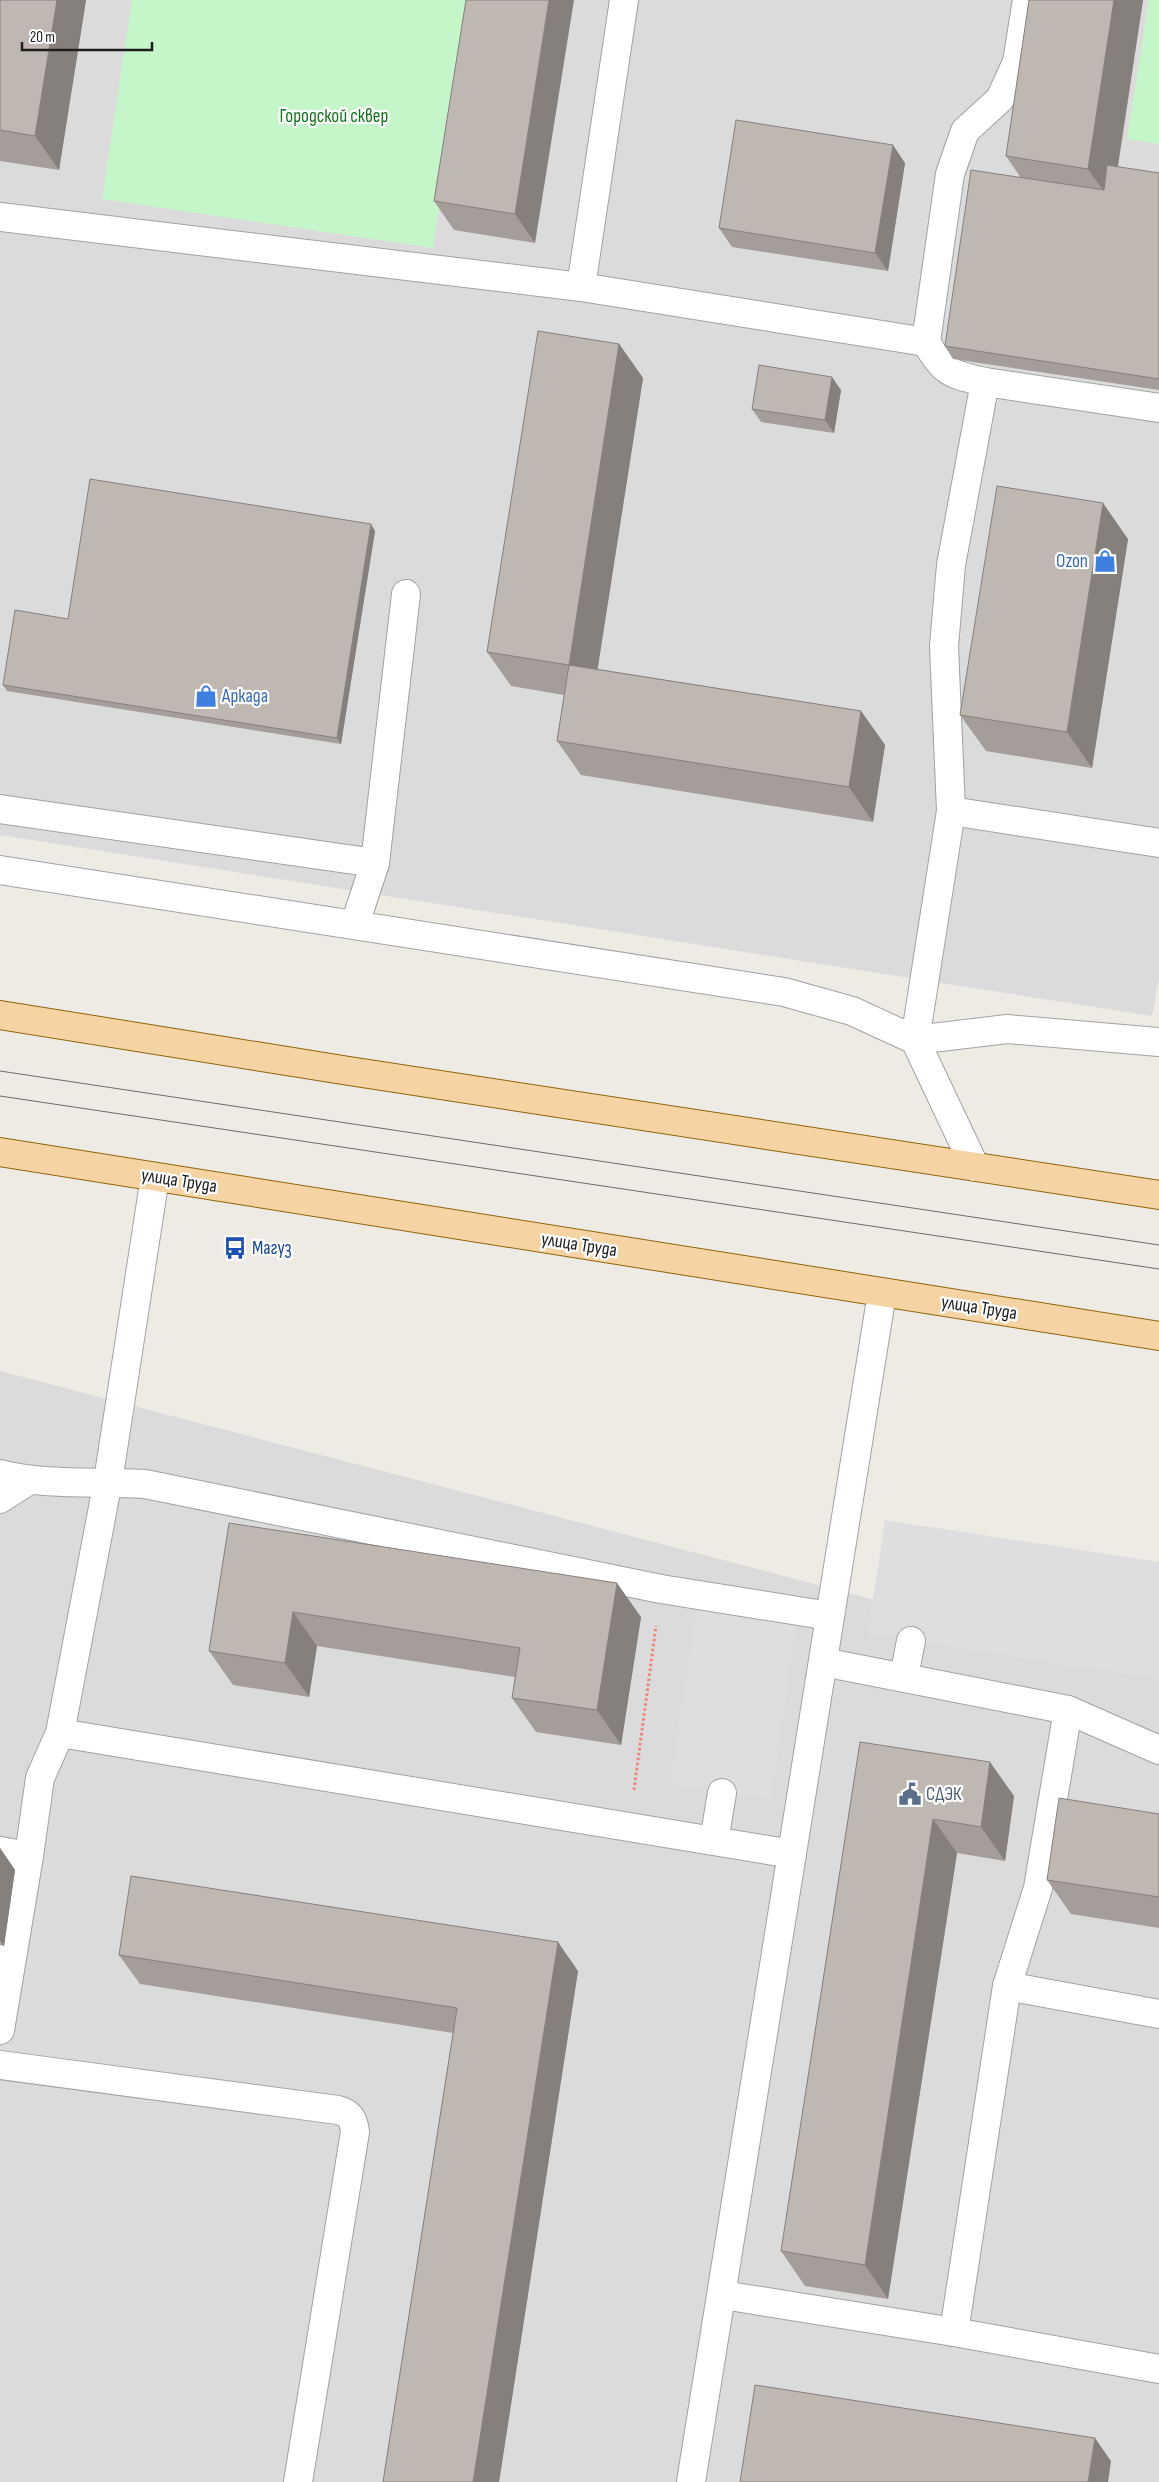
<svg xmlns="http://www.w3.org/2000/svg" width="1159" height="2482" viewBox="0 0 1159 2482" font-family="'Sofia Sans Condensed',sans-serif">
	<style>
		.residential { fill: #dcdbdb }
		.park { fill: #c5f6c9 }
		.parking { fill: #dedede }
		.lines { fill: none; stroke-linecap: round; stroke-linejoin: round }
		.minor-casing { stroke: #a2a2a2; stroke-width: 30 }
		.major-casing { stroke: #8e650a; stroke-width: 30 }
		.path { stroke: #f08374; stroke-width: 3; stroke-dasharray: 2.5 2.5; stroke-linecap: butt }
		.minor { stroke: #fff; stroke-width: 28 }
		.major { stroke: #f6d3a3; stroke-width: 28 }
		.tram { stroke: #6c6c6c; stroke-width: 1 }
		.wall { fill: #a49d99 }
		.shaded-wall { fill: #86807d }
		.building { fill: #bfb7b2; stroke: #86807d }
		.labels { text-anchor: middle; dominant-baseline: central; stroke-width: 4.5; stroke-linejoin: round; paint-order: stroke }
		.park-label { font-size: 19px; fill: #13761d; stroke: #fff }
		.shop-label { font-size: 19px; fill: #366cbe; stroke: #fff; text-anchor: end }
		.street-label { font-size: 19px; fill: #1e1e1e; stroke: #fff }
		.transit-label { font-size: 19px; fill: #164399; stroke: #fff; text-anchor: start }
		.service-label { font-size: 19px; fill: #4e5e75; stroke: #fff; text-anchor: start }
	</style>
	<rect width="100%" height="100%" fill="#eeebe5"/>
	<g class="residential">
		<path d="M0 0H1159V977L1152 1016 0 835Z"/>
		<path d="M0 1371 1159 1674V2482H0Z"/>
	</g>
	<g class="park">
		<path d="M132 0H470L433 248 102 199Z"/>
		<path d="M1149 0H1159V144L1127 139Z"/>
	</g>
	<g class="parking">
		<path d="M885 1520 1159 1562V1679L868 1634Z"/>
		<path d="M697 1605 797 1620 770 1800 670 1785Z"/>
	</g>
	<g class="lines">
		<defs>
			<g id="minor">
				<path d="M0 217 581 287 926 342C944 374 951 374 985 382L951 565 944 646 951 811 915 1040 975 1167"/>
				<path d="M581 287 624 0"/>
				<path d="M926 342 950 174 965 131 1000 99 1017 62 1027 0"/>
				<path d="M985 382 1159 408"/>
				<path d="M0 809 375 863"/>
				<path d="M951 811 1159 843"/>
				<path d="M0 870 784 992 852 1011 915 1040 1007 1029 1159 1042"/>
				<path d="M355 924 375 863 406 594"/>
				<path d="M0 1474C47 1486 97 1481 145 1484L661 1589 830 1616"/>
				<path d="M0 1499 28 1481"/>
				<path d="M823 1662 1068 1710 1159 1750"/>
				<path d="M904 1676 911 1641"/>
				<path d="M60 1733 792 1854"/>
				<path d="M714 1841 722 1793"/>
				<path d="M0 1851 29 1856"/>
				<path d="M1007 1986 1159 2014"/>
				<path d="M0 2030 29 1856 40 1778 60 1733 108 1481 155 1177"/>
				<path d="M0 2065 338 2110C350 2113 354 2120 355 2132L298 2482"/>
				<path d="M723 2295 954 2332 1159 2369"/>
				<path d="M954 2332 1007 1986 1038 1888 1068 1710"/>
				<path d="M691 2482 882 1293"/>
			</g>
			<g id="major">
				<path d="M0 1015 349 1071 1159 1195"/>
				<path d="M0 1152 1159 1336"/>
			</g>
		</defs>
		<use href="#minor" class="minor-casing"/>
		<use href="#major" class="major-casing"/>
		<path class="path" d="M634 1790 656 1626"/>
		<use href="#minor" class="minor"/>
		<use href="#major" class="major"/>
		<g class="tram">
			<path d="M0 1071 1159 1245"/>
			<path d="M0 1096 1159 1269"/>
		</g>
	</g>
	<g class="wall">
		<path d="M0 0H86L59 170 0 161Z"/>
		<path d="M466 0 535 243 454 230 434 201Z"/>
		<path d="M1029 0H1143L1118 167 1159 173V390L953 359 945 346 1021 178 1006 156Z"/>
		<path d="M905 163 888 271 732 247 719 228Z"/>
		<path d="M619 344 643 378 597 669 861 711 885 745 873 822 581 775 557 741 564 695 511 686 487 652Z"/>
		<path d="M841 390 834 433 761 422 752 409Z"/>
		<path d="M375 531 341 744 7 691 3 685 68 619Z"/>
		<path d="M1128 539 1092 768 986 751 960 715Z"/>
		<path d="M229 1523 641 1617 621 1745 536 1732 512 1698 515 1677 317 1646 309 1697 233 1685 209 1651Z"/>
		<path d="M860 1742 1014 1796 1005 1861 957 1853 888 2299 805 2286 781 2251Z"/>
		<path d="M1159 1814V1928L1071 1914 1047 1880Z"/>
		<path d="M0 1848 15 1870 4 1946 0 1945Z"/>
		<path d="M119 1955 578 1971 499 2482H383L453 2033 140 1984Z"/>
	</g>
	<g class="shaded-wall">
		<path d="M57 0H86L59 170 35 136Z"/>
		<path d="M549 0H574L535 243 515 214Z"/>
		<path d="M1114 0H1143L1112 203 1088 169Z"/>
		<path d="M893 145 905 163 888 271 875 253Z"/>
		<path d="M619 344 643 378 593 699 569 665Z"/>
		<path d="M832 377 841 390 834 433 825 420Z"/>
		<path d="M1103 503 1128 539 1092 768 1067 732Z"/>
		<path d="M371 524 375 531 341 744 337 738Z"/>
		<path d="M861 711 885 745 873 822 849 787Z"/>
		<path d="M617 1583 641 1617 621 1745 597 1710Z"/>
		<path d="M293 1612 317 1646 309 1697 285 1663Z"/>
		<path d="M990 1762 1014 1796 1005 1861 981 1827Z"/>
		<path d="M933 1819 957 1853 888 2299 865 2265Z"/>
		<path d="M0 1848 15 1870 4 1946 0 1940Z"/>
		<path d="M558 1942 578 1971 499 2482H473Z"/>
		<path d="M1095 2438 1111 2461 1108 2482H1088Z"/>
	</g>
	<g class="building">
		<path d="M0 0H57L35 136 0 130Z"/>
		<path d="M466 0H549L515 214 434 201Z"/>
		<path d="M1029 0H1114L1088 169 1006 156Z"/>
		<path d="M736 120 893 145 875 253 719 228Z"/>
		<path d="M1107 165 1159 173V379L945 346 971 170 1104 190Z"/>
		<path d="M538 331 619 344 569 665 861 711 849 787 557 741 569 665 487 652Z"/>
		<path d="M759 365 832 377 825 420 752 409Z"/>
		<path d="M90 479 371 524 337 738 3 685 15 610 68 619Z"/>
		<path d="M997 486 1103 503 1067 732 960 715Z"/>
		<path d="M229 1523 617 1583 597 1710 512 1698 520 1648 293 1612 285 1663 209 1651Z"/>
		<path d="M860 1742 990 1762 981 1827 933 1819 865 2265 781 2251Z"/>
		<path d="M1059 1798 1159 1814V1897L1047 1880Z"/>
		<path d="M131 1876 558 1942 473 2482H383L457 2008 119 1955Z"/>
		<path d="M755 2385 1095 2438 1088 2482H740Z"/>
	</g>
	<defs>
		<symbol id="shop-bare" viewBox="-9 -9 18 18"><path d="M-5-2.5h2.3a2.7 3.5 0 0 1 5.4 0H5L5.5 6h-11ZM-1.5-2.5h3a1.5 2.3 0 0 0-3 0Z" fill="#3f7fe0" stroke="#fff" stroke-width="2.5" paint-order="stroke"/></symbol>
		<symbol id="bus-bare" viewBox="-9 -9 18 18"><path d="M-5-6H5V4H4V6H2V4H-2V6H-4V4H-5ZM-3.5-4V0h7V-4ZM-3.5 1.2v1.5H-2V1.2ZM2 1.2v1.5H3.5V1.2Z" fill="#1a4fb4" stroke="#fff" stroke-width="2.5" paint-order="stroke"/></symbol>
		<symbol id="civic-bare" viewBox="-9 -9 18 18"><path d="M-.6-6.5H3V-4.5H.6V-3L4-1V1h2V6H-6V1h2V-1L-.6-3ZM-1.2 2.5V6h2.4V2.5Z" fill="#5c6f8a" stroke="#fff" stroke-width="2.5" paint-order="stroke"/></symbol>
	</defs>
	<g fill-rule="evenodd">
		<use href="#shop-bare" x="1089" y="545" width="32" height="32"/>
		<use href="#shop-bare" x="190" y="680" width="32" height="32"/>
		<use href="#bus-bare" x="219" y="1232" width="32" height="32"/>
		<use href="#civic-bare" x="894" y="1778" width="32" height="32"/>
	</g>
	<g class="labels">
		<g class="park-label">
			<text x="334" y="116">Городской сквер</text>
		</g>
		<g class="shop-label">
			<text x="1088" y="561">Ozon</text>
			<text x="222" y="696" text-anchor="start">Аркада</text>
		</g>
		<g class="street-label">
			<text transform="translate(179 1181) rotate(9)">улица Труда</text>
			<text transform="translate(579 1245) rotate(9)">улица Труда</text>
			<text transform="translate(979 1308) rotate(9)">улица Труда</text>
		</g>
		<g class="transit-label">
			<text x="252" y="1248">Магуз</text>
		</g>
		<g class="service-label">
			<text x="926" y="1794">СДЭК</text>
		</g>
	</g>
	<path d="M22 42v8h130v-8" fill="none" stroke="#1e1e1e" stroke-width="2.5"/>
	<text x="30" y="42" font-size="15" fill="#1e1e1e" stroke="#ffffff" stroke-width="4" paint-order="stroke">20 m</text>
</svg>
